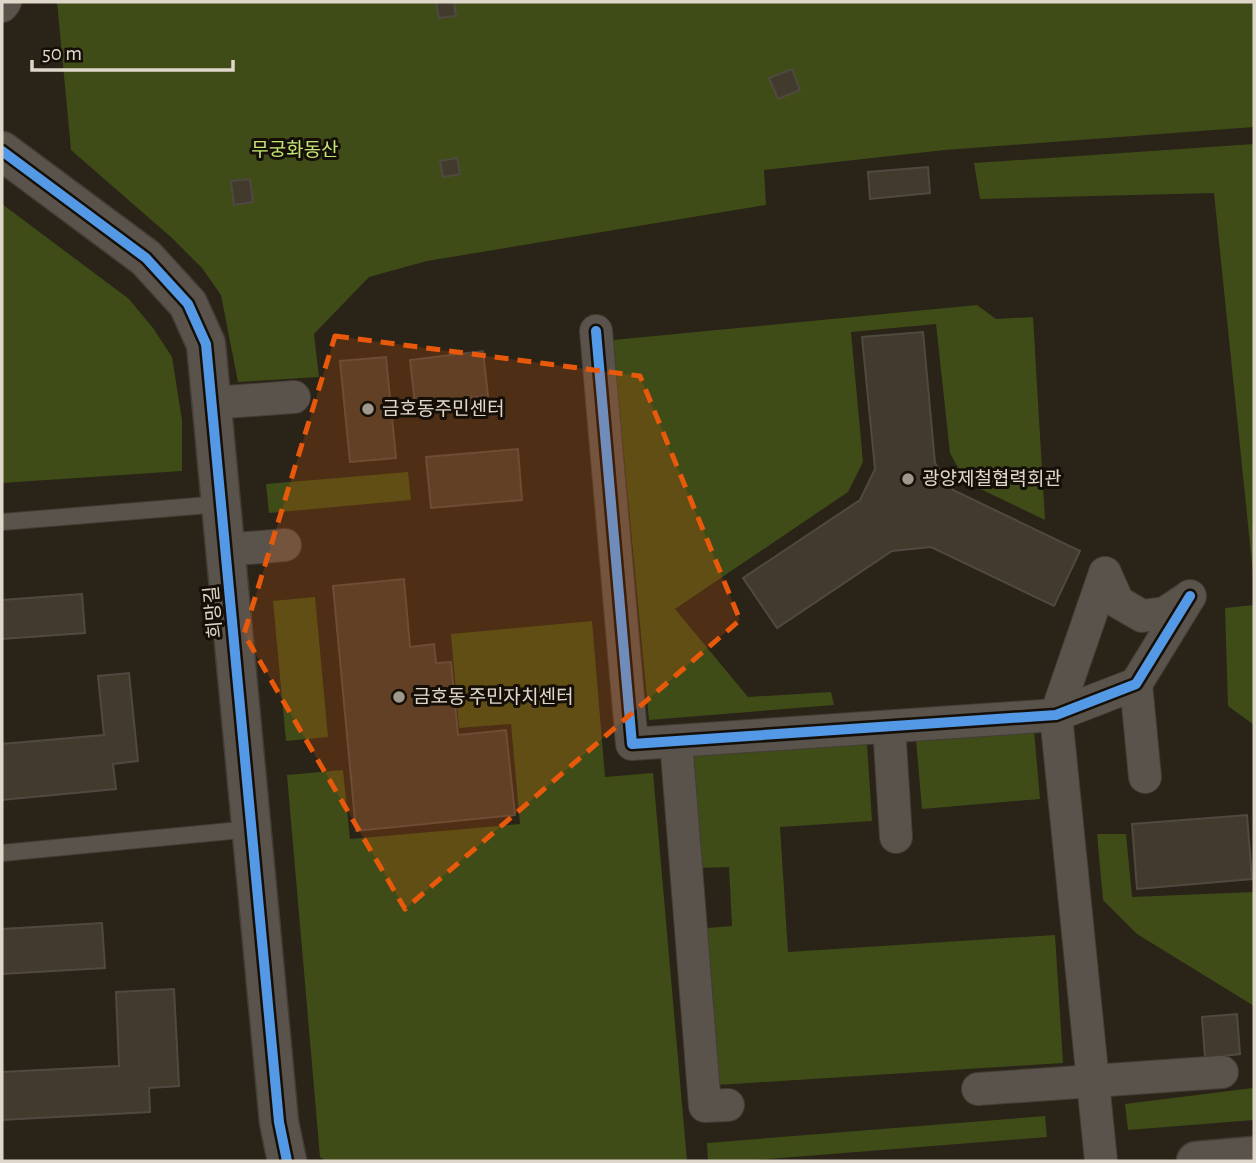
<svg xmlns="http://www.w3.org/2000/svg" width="1256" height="1163" viewBox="0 0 1256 1163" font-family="'Alegreya Sans','Noto Sans KR',sans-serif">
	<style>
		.green { fill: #3f4c17 }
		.building { fill: #423a2d; stroke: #504940; stroke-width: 2 }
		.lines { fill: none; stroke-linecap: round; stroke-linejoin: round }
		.lane-casing { stroke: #433d35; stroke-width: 18 }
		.street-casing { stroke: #433d35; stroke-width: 34 }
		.secondary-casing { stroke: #433d35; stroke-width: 41 }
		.lane { stroke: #59534b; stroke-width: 16 }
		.street { stroke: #59534b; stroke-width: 32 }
		.secondary { stroke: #59534b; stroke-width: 38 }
		.cycleway-casing { stroke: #150f07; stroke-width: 15 }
		.cycleway { stroke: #5399e6; stroke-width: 10 }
		.marked { fill: #e8590c; fill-opacity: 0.2; stroke: #e8590c; stroke-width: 5; stroke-dasharray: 14 9; stroke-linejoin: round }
		.poi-dot { fill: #a0988c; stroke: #150f07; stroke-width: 2.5 }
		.labels { text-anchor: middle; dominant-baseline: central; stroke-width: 6; stroke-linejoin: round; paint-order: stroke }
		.park-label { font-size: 19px; fill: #c4e675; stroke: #150f07 }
		.poi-label { font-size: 19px; fill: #e0d7cb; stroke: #150f07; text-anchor: start }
		.street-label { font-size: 19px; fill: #e0d7cb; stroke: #150f07 }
	</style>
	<rect width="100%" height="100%" fill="#292318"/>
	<g class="green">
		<path d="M57 2H1254V127L945 150 764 170 766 205 427 261 369 277 314 334 319 377 238 382 221 295 202 268 172 238 71 150Z"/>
		<path d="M1254 144V583L1214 193 980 199 974 163Z"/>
		<path d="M2 204 129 299 153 328 172 357 182 420V471L2 483Z"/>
		<path d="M977 305 996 319 1033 317 1045 520 966 482 950 453 936 324 851 332 863 462 848 492 675 609 748 697 831 692 834 705 649 720 613 340Z"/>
		<path d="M408 472 411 500 269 513 266 484Z"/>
		<path d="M315 597 328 737 286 741 273 601Z"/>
		<path d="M1254 605V725L1228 706 1225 608Z"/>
		<path d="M592 621 605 777 653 773 687 1161H326L320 1157 287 775 343 770 350 839 520 824 511 724 459 728 451 634Z"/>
		<path d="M1034 731 1040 799 922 809 916 740Z"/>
		<path d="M867 744 872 821 780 827 788 952 1055 935 1063 1063 717 1085 707 928 732 926 729 867 700 868 693 755Z"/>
		<path d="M1097 834H1126L1132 897 1254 892V1006L1137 934 1103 900Z"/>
		<path d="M1254 1076V1120L1128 1130 1125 1104 1253 1088Z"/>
		<path d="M1045 1116 1047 1137 743 1161H708L707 1143Z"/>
	</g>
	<g class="building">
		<path d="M436 2H454L456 16 439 18Z"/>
		<path d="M792 69 800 90 778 99 769 78Z"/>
		<path d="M457 158 460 174 443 177 440 161Z"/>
		<path d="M928 167 930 193 870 199 868 172Z"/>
		<path d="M250 179 253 202 234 205 231 181Z"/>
		<path d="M923 332 935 463 953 490 1080 551 1054 606 931 547 892 551 777 628 743 578 860 500 875 469 862 337Z"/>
		<path d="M483 351 488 396 415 404 410 360Z"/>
		<path d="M386 357 396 458 350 462 340 361Z"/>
		<path d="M518 449 522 500 431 508 426 457Z"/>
		<path d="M404 579 410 647 434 644 436 663 451 662 458 735 506 730 515 815 356 831 333 586Z"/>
		<path d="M82 594 85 633 2 639V600Z"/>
		<path d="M129 673 138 761 113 764 116 789 2 800V744L104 735 98 676Z"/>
		<path d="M1247 815 1252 879 1137 889 1132 824Z"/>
		<path d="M102 923 105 968 2 974V929Z"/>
		<path d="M174 989 179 1086 149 1088 150 1112 2 1120V1072L119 1066 116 992Z"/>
		<path d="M1237 1014 1240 1054 1205 1058 1202 1017Z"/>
	</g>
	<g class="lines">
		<defs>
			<g id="lane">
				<path d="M2 522 221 504"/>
				<path d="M2 853 251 829"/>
			</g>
			<g id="street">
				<path d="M2 6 5 2"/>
				<path d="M596 331 632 744 1056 715 1136 684 1190 596"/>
				<path d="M212 403 294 397"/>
				<path d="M225 550 285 545"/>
				<path d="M1105 573 1118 602 1142 616 1165 613 1189 597"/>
				<path d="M1136 684 1145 777"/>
				<path d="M889 727 896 837"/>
				<path d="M676 741 705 1106 728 1105"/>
				<path d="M978 1089 1222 1072"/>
				<path d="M1101 1161 1056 715 1105 573"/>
			</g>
			<g id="secondary">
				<path d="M2 151 146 258 188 304 206 344 279 1122 287 1161"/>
				<path d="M1196 1161 1254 1156"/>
			</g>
		</defs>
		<use href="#lane" class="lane-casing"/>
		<use href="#street" class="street-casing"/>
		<use href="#secondary" class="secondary-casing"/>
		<use href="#lane" class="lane"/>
		<use href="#street" class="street"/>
		<use href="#secondary" class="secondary"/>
		<defs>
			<g id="cycleway">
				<path d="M2 151 146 258 188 304 206 344 279 1122 287 1161"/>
				<path d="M596 331 632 744 1056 715 1136 684 1190 596"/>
			</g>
		</defs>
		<use href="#cycleway" class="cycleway-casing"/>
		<use href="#cycleway" class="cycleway"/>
	</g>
	<path class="marked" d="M335 336 640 376 740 620 405 909 244 634Z"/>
	<g class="poi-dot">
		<circle cx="368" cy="409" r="7"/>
		<circle cx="908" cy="479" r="7"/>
		<circle cx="399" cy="697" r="7"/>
	</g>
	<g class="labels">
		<g class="park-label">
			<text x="295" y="150">무궁화동산</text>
		</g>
		<g class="poi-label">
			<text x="382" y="409">금호동주민센터</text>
			<text x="922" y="479">광양제철협력회관</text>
			<text x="413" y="697">금호동 주민자치센터</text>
		</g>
		<g class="street-label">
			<text transform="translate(214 612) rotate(-95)">희망길</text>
		</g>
	</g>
	<rect width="1256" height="1163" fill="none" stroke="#e0d7cb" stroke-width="7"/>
	<path d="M32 60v10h201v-10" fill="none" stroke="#e0d7cb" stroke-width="3.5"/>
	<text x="42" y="60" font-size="21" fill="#e0d7cb" stroke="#150f07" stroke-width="5" paint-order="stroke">50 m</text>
</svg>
